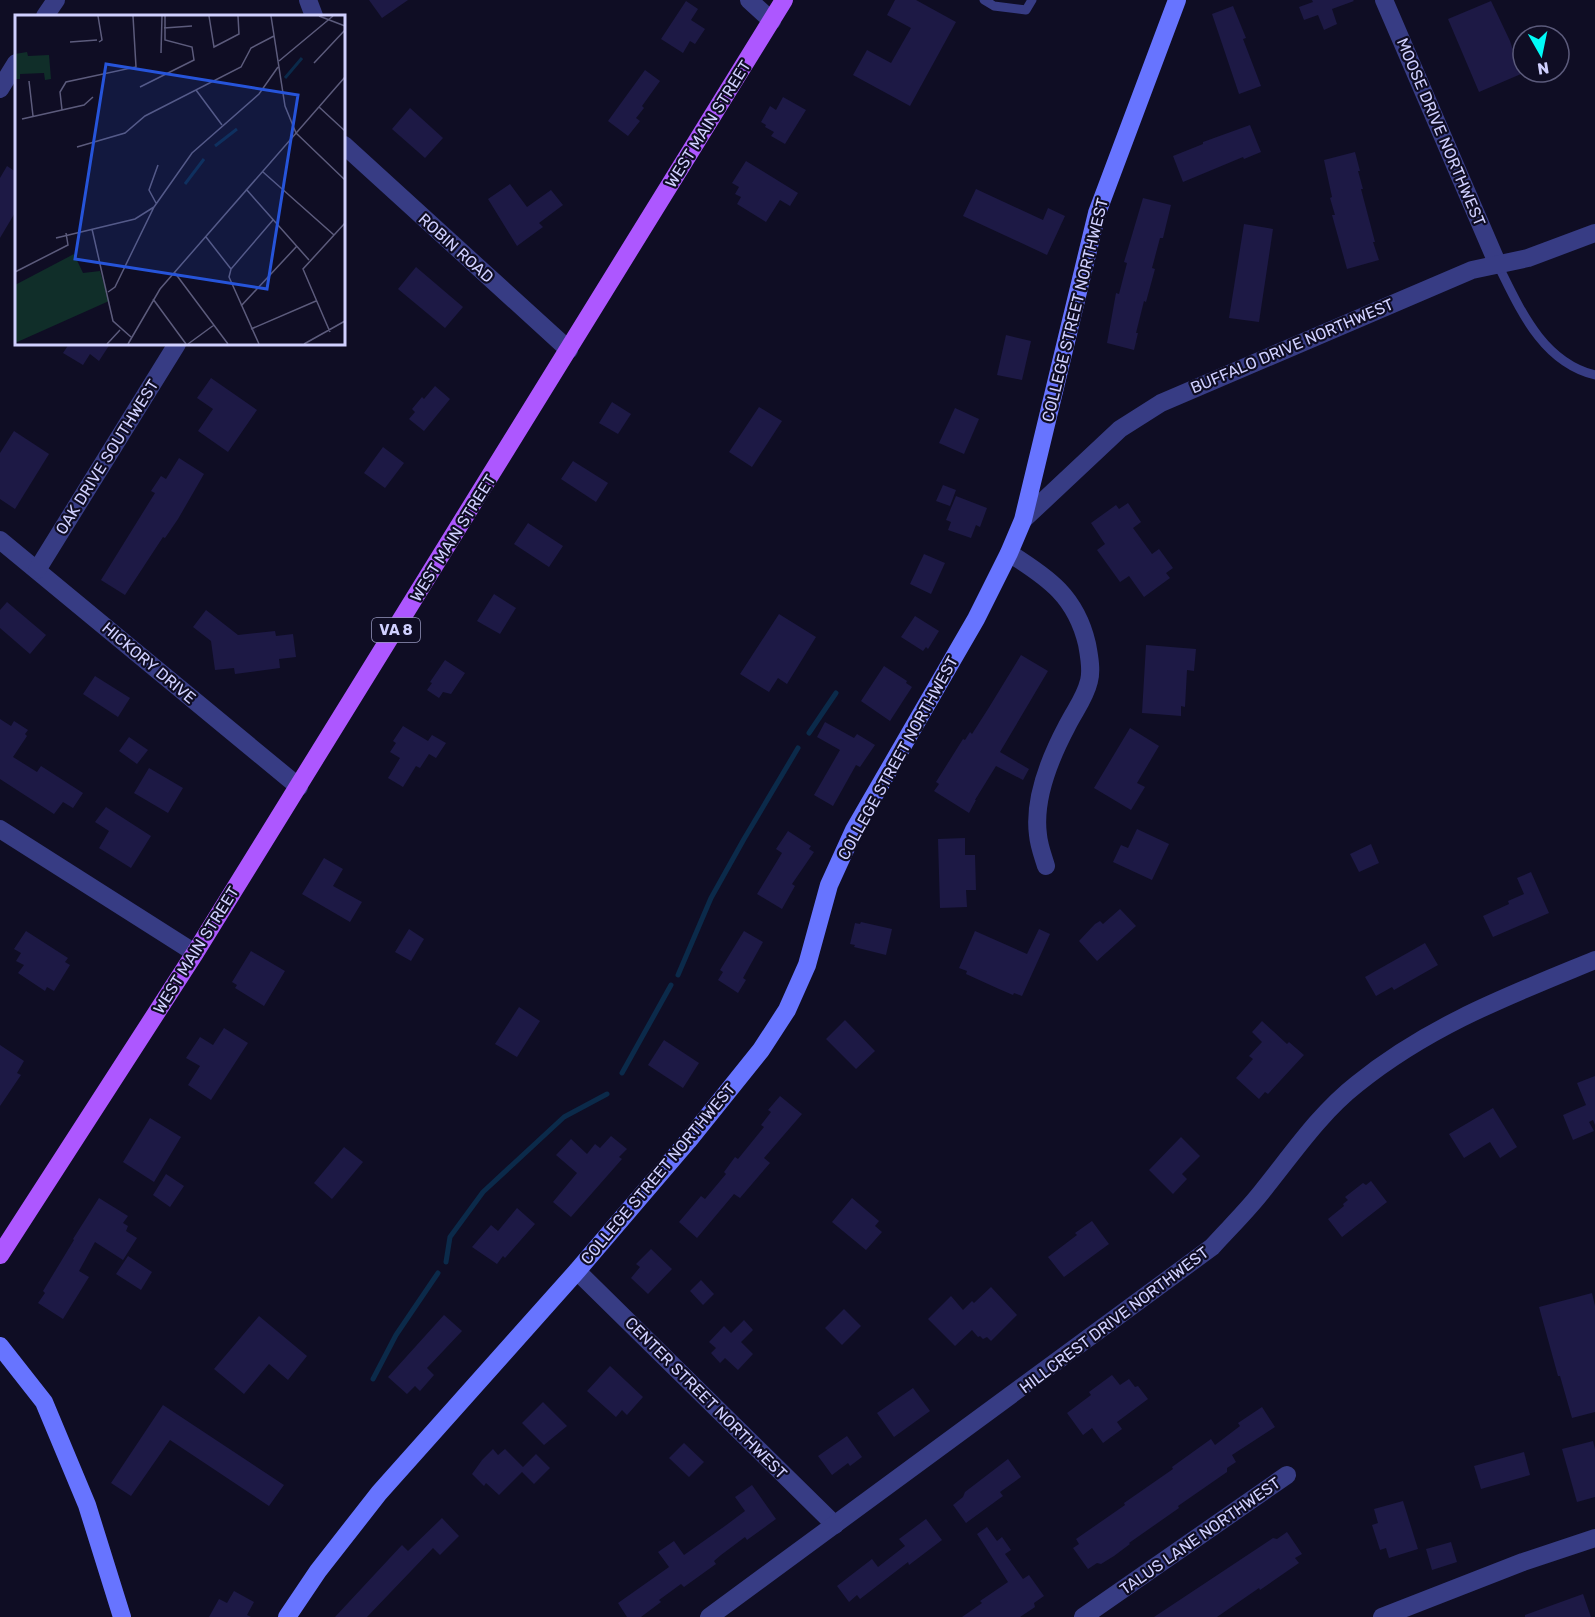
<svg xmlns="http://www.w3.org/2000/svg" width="1595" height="1617" viewBox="0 0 1595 1617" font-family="Rubik,sans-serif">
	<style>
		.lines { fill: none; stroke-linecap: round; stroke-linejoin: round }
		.stream { stroke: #0b2a4a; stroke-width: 5 }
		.building { fill: #1d1945 }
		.lane { stroke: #373c84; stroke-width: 9 }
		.street { stroke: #373c84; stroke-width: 18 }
		.secondary { stroke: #6774ff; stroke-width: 18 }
		.primary { stroke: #ad57ff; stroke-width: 18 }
		.labels { text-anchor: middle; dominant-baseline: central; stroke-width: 4.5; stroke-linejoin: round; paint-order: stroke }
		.shield { fill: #0f0d24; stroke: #9696bd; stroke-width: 1.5 }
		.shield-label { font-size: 15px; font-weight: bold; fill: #d0d0ff }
		.street-label { font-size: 16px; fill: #d0d0ff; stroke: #0f0d24 }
		.inset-river { fill: none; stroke: #0b2a4a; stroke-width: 3 }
		.inset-road { fill: none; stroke: #5c5b7c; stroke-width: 1.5 }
		.view { fill: #2654da; fill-opacity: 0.15; stroke: #2654da; stroke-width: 3 }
		.inset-edge { fill: none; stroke: #d0d0ff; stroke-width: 3 }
	</style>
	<rect width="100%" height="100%" fill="#0f0d24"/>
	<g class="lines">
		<g class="stream">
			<path d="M809 733 836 693"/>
			<path d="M678 975 711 898 744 839 798 748"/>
			<path d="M622 1073 671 985"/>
			<path d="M446 1262 450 1237 483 1192 564 1117 607 1094"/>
			<path d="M373 1379 396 1335 438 1273"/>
		</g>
	</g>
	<g class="building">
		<path d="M369 0H408L382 18Z"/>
		<path d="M895 0H916L956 22 910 106 853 75 867 50 891 63 911 28 887 15Z"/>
		<path d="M1312 0H1353L1354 1 1332 9 1337 24 1324 30 1318 15 1304 20 1299 7 1313 2Z"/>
		<path d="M686 1 698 9 691 20 705 29 695 44 690 41 683 53 661 39Z"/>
		<path d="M1491 1 1510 41 1513 50 1512 51 1521 74 1479 92 1448 19Z"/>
		<path d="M1233 6 1246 38 1243 39 1261 86 1239 94 1212 14Z"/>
		<path d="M645 70 660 81 642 106 644 108 636 118 640 121 628 136 608 121Z"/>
		<path d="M783 97 806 110 785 144 771 136 774 132 765 127 766 125 761 122 770 106 776 110Z"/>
		<path d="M410 108 443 138 425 158 392 129Z"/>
		<path d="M1250 125 1261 152 1244 159 1243 157 1183 182 1173 156 1203 144V142Z"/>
		<path d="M1355 152 1360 171H1358L1363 189H1361L1375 242H1373L1379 260 1347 269 1332 215H1335L1330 198 1332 197 1324 160Z"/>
		<path d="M746 161 798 193 790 206 780 200 766 222 737 204 741 197 735 194 739 187 732 183Z"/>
		<path d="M7 166 16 172V211L0 238V178Z"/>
		<path d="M510 184 527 207 551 190 563 205 539 223 543 227 517 246 488 199Z"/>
		<path d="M976 189 1043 220 1048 208 1065 216 1047 255 963 216Z"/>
		<path d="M1143 198 1171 205 1163 238H1160L1152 268 1155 269 1146 302 1144 301 1136 333H1138L1134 350 1107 343 1116 293 1119 294 1127 263 1124 262Z"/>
		<path d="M1244 224 1273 229 1259 322 1229 318Z"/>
		<path d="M416 267 463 307 445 328 398 289Z"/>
		<path d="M1006 335 1031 341 1022 380 997 375Z"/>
		<path d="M69 344H110L99 361 90 354 83 365 63 353Z"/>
		<path d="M211 378 257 410 228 452 198 431 213 409 197 398Z"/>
		<path d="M435 386 450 399 424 431 409 419 415 412 412 409 422 397 424 399Z"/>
		<path d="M612 402 631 414 618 434 599 423Z"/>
		<path d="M759 407 782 421 752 467 729 452Z"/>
		<path d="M955 408 979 419 964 454 939 443Z"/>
		<path d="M14 431 49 454 15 509 0 499V453Z"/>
		<path d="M383 447 404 463 385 488 364 473Z"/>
		<path d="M179 458 204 474 178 519 165 538 163 537 125 595 101 580 155 493 151 491 161 476 166 479Z"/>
		<path d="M573 461 608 483 596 502 561 479Z"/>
		<path d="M943 485 956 490 950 506 936 501Z"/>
		<path d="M956 496 987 508 980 527 976 525 971 538 948 530 951 522 946 520Z"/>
		<path d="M1128 503 1141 522 1133 528 1152 554 1159 549 1173 568 1166 573 1170 578 1144 597 1129 576 1120 582 1097 550 1105 544 1091 523 1116 505 1119 509Z"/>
		<path d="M528 523 563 546 549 567 514 544Z"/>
		<path d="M924 554 945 563 931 594 910 584Z"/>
		<path d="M494 594 516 608 500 634 477 621Z"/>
		<path d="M7 602 46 635 30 654 0 628V610Z"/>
		<path d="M206 610 238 635 275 631 276 636 293 634 296 657 279 659 280 668 235 674 234 668 215 670 211 641 193 627Z"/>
		<path d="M779 614 816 637 787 684 778 678 769 692 740 674Z"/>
		<path d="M915 616 939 631 928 649 926 647 923 651 901 637Z"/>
		<path d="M1146 645 1196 649 1194 671 1187 670 1185 707 1181 706V716L1142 713Z"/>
		<path d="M1021 655 1048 671 1000 752 1029 769 1023 780 996 766 975 800H976L969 813 934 791 939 784 936 782 963 739 965 740 970 732 972 734 988 709Z"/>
		<path d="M445 660 465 673 451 694 443 692 439 698 427 690 432 683 430 682Z"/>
		<path d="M884 666 907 681 906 683 912 687 890 721 861 701Z"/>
		<path d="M95 676 130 698 118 717 83 694Z"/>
		<path d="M0 719 11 726 14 721 28 730 25 734 27 736 13 757 37 772 41 766 83 793 73 808 63 802 54 814 0 779Z"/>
		<path d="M825 722 854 738 857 734 875 745 860 767 856 765 833 806 814 795 840 750 817 737Z"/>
		<path d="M403 726 428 741 432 735 446 743 436 758 429 754 420 768 416 766 403 787 388 778 400 758 390 752 396 743 393 741Z"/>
		<path d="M1130 728 1159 746 1137 783 1145 787 1131 810 1094 788Z"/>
		<path d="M129 737 148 750 137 764 119 751Z"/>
		<path d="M149 768 183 788 168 813 134 793Z"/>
		<path d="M106 807 151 836 131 868 99 848 109 831 95 822Z"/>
		<path d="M1137 829 1169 844 1152 880 1113 862 1121 845 1128 848Z"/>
		<path d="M788 831 811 846 809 849 814 852 792 884 795 886 782 909 757 894 782 853 776 849Z"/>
		<path d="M965 838V855H975L976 890H966L967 907 940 908 938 839Z"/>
		<path d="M1371 844 1379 863 1359 872 1350 854Z"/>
		<path d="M324 858 343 869 333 886 362 902 350 922 302 894Z"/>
		<path d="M1531 872 1549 913 1493 937 1483 916 1509 904 1508 901 1524 894 1517 878Z"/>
		<path d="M1120 909 1136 926 1097 961 1079 941 1095 924 1100 921 1103 924Z"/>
		<path d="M861 922 892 929 886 955 854 947 855 945 850 944 855 923 860 924Z"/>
		<path d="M409 929 424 939 411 961 395 952Z"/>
		<path d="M1039 929 1050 934 1022 996 1014 993 1013 995 999 989 966 974 967 971 959 968 975 931 1027 954Z"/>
		<path d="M26 931 68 958 65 962 70 965 54 991 47 987 45 991 18 973 24 965 16 961 21 953 14 949Z"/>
		<path d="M744 931 763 942 743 978 746 980 738 993 718 980 723 972 720 970Z"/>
		<path d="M1425 943 1438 965 1394 990 1392 987 1376 996 1365 977Z"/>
		<path d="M251 951 285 971 264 1006 235 988 237 985 232 982Z"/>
		<path d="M519 1007 540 1021 517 1057 495 1044Z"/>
		<path d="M845 1020 875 1051 856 1069 826 1039Z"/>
		<path d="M1262 1021 1287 1044 1289 1042 1304 1055 1268 1094 1265 1092 1259 1099 1236 1078 1253 1059 1249 1056 1262 1042 1252 1032Z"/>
		<path d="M224 1028 248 1043 211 1100 188 1085 200 1066 186 1058 200 1037 213 1045Z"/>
		<path d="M664 1040 699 1063 683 1088 648 1065Z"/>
		<path d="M0 1045 24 1061 17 1073 21 1075 0 1106Z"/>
		<path d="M1595 1076V1125L1593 1120 1589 1122 1594 1131 1573 1140 1563 1115 1586 1105 1577 1083Z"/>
		<path d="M780 1096 802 1114 764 1158 770 1163 740 1198 734 1194 697 1238 679 1222 701 1196 705 1199 726 1174 724 1172 735 1157 738 1159 764 1127 761 1125 771 1112 768 1110Z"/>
		<path d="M1493 1108 1517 1147 1500 1158 1490 1142 1464 1158 1449 1134Z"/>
		<path d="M150 1118 181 1137 154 1182 123 1162Z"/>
		<path d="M611 1136 627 1149 619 1157 622 1159 571 1217 553 1202 577 1173 556 1155 571 1139 587 1154 595 1144 600 1148Z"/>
		<path d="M1181 1137 1200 1156 1182 1174 1187 1179 1173 1194 1149 1170Z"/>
		<path d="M344 1147 363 1162 332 1199 314 1183Z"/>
		<path d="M166 1174 184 1186 170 1207 153 1195Z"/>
		<path d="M1371 1181 1387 1202 1342 1237 1328 1219 1344 1206 1343 1204 1348 1200 1345 1197 1363 1183 1366 1185Z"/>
		<path d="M99 1198 128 1216 123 1223 128 1226 126 1231 137 1238 123 1260 95 1242 79 1271 89 1277 63 1319 38 1303 45 1293 43 1291 74 1240 73 1239Z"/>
		<path d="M852 1198 879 1221 875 1226 882 1232 866 1250 832 1222Z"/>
		<path d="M517 1208 535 1224 505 1258 503 1256 497 1264 472 1247 491 1225 498 1231Z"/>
		<path d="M1092 1221 1109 1244 1064 1277 1048 1257 1077 1235 1075 1233Z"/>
		<path d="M651 1249 672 1269 648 1294 631 1278 640 1267 636 1264Z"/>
		<path d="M128 1256 152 1272 141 1290 116 1274Z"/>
		<path d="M701 1280 714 1294 703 1305 690 1291Z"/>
		<path d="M991 1287 1017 1315 991 1341 987 1337 983 1339 980 1336 978 1337 972 1330 955 1346 928 1319 951 1296 963 1310 972 1301 974 1303Z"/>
		<path d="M1592 1293 1595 1306V1412L1572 1418 1560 1376H1558L1539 1307Z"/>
		<path d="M844 1309 861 1326 842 1345 825 1328Z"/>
		<path d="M444 1315 462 1331 427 1368 434 1375 420 1391 415 1386 407 1394 388 1377Z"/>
		<path d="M259 1316 307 1356 288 1380 269 1364 244 1394 214 1369Z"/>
		<path d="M744 1320 753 1330 741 1342 753 1354 738 1370 725 1358 720 1363 711 1353 716 1348 709 1342 724 1326 731 1333Z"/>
		<path d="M610 1366 643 1397 627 1415 622 1410 616 1417 587 1391Z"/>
		<path d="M1112 1375 1120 1385 1129 1379 1135 1387 1138 1386 1148 1399 1117 1422 1122 1429 1103 1443 1092 1428 1083 1435 1067 1413 1091 1395 1089 1392Z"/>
		<path d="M913 1388 930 1411 894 1437 877 1413Z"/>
		<path d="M543 1402 567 1426 544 1445 522 1423Z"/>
		<path d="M163 1405 284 1485 269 1506 170 1440 131 1496 111 1483Z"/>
		<path d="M1262 1407 1275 1427 1232 1455 1236 1462 1227 1468V1472L1178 1506 1179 1508 1129 1543 1130 1544 1114 1556 1101 1564 1097 1563 1088 1569 1073 1548 1079 1544 1076 1539 1125 1505 1124 1503 1173 1469 1172 1467 1211 1439 1215 1445 1240 1426 1238 1423Z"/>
		<path d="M847 1436 862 1457 850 1466 848 1463 832 1475 818 1456Z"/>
		<path d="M1593 1441 1595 1449V1497L1577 1502 1562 1449Z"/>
		<path d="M684 1443 704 1462 689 1477 669 1458Z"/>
		<path d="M493 1449 498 1455 505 1449 523 1467 536 1454 550 1468 534 1484 522 1472 499 1495 486 1483 484 1486 472 1474 482 1460Z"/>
		<path d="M1524 1452 1530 1475 1481 1489 1474 1466Z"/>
		<path d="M1008 1459 1021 1477 1000 1492 1003 1496 966 1523 953 1505 963 1497 965 1492Z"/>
		<path d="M752 1485 776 1519 747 1540 745 1537 721 1555 714 1561 716 1564 684 1587 681 1584 659 1600 661 1602 641 1617H627L618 1603 669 1567 658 1552 674 1541 684 1555 725 1526 745 1511 735 1497Z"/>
		<path d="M1403 1501 1418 1549 1389 1558 1386 1548 1380 1550 1372 1525 1378 1523 1374 1509Z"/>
		<path d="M442 1518 459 1536 440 1555 433 1548 367 1617H335L402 1545 408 1551Z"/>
		<path d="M926 1519 942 1540 909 1565 908 1562 860 1599 857 1595 849 1602 837 1586 872 1559 878 1567 905 1546 899 1539Z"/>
		<path d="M987 1527 997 1541 1002 1537 1011 1550 1005 1554 1023 1579 1029 1575 1044 1596 1034 1603 1035 1607 1020 1617H962L982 1603 980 1601 1008 1582 977 1534Z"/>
		<path d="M1287 1532 1302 1554 1295 1558 1299 1563 1260 1590 1259 1588 1217 1617H1154L1273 1538 1277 1539Z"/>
		<path d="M1451 1542 1457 1562 1432 1570 1426 1549Z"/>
		<path d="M234 1591 254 1602 247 1615 251 1617H209L219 1599 227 1603Z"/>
		<path d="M1583 1594 1591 1617H1525V1615Z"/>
	</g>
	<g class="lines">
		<g class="lane">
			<path d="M984 0 994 6 1026 10 1032 0"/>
			<path d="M1498 265C1520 309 1542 362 1595 375"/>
		</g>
		<g class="street">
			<path d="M308 0 314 16"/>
			<path d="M749 0 772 21"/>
			<path d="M1384 0 1498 265"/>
			<path d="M45 16 56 0"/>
			<path d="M0 89 16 63"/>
			<path d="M344 145 569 350"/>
			<path d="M1023 520 1120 429 1161 403 1472 270 1528 258 1595 233"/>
			<path d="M0 540 299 787"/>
			<path d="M1009 553C1049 578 1076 597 1087 644 1089 655 1092 670 1089 681 1085 698 1075 710 1067 726 1050 758 1033 798 1038 835 1039 846 1043 856 1046 866"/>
			<path d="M37 570 177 344"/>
			<path d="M0 829 195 953"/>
			<path d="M577 1271 835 1525"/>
			<path d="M709 1617 1212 1247C1229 1228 1248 1210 1264 1189 1293 1153 1320 1113 1357 1084 1430 1025 1510 995 1595 960"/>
			<path d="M1083 1617 1287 1475"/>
			<path d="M1382 1617 1523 1562 1595 1538"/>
		</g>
		<g class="secondary">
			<path d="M0 1346 44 1402 87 1505 122 1617"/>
			<path d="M287 1617 318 1571 379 1493 577 1271 688 1141 761 1050 787 1010 807 965 829 885 854 830 976 619 1009 553 1023 520 1097 213 1177 0"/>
		</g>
		<path class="primary" d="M0 1255 195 953 784 0"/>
	</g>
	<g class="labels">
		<rect class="shield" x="372" y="618" width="48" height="24" rx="4.5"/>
		<g class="shield-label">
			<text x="396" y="630">VA 8</text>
		</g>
		<g class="street-label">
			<text transform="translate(708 124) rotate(-58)">WEST MAIN STREET</text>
			<text transform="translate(1441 132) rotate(67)">MOOSE DRIVE NORTHWEST</text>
			<text transform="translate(456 248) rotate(42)">ROBIN ROAD</text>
			<text transform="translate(1075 310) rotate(-76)">COLLEGE STREET NORTHWEST</text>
			<text transform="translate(1292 346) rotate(-23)">BUFFALO DRIVE NORTHWEST</text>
			<text transform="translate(107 457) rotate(-58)">OAK DRIVE SOUTHWEST</text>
			<text transform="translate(453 538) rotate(-58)">WEST MAIN STREET</text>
			<text transform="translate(149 663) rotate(40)">HICKORY DRIVE</text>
			<text transform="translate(898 758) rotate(-61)">COLLEGE STREET NORTHWEST</text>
			<text transform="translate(196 950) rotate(-58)">WEST MAIN STREET</text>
			<text transform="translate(658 1174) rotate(-50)">COLLEGE STREET NORTHWEST</text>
			<text transform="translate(1114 1320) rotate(-37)">HILLCREST DRIVE NORTHWEST</text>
			<text transform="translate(706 1398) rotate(45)">CENTER STREET NORTHWEST</text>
			<text transform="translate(1200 1536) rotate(-35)">TALUS LANE NORTHWEST</text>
		</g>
	</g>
	<g transform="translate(15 15)">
		<rect width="330" height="330" fill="#0f0d24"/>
		<path d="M12 37 13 41 34 40 36 64 30 65 29 58 5 59V64H0V39ZM59 239 68 258 85 256 94 286 0 328V270Z" fill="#102e29"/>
		<path class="inset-river" d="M270 63 287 43M200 131 222 114M170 169 189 144"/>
		<path class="inset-road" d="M83 1 87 25 84 27M194 1 199 32 224 19 223 1M256 1 270 91 281 118M304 1 330 11M149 13 177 11M55 27 82 25M146 38 147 1M264 46 318 1M299 48 330 15M14 66 18 101M125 72 179 45 177 32 150 25V1M181 75 207 110M304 92 330 116M47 95 45 77 51 67 121 52 118 1M7 104 69 90 78 82M281 118 330 165M62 132 110 118 130 101 226 52 236 33 259 21M248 157 319 220M231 174 294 245M141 188 134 175 143 150M77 214 98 306 116 322M191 222 216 254M41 223 120 204 139 192M0 257 53 230 51 218M160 258 213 329M93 277 100 272 139 192 177 138 244 79 263 52M138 284 171 329M226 291 282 231M236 314 301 286M315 317 288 254 330 208M92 329 105 315M113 329 145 274 330 62M173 329 199 310M244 329 214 262 216 254 258 205M289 329 330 306"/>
		<path class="view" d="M91 49 283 80 252 274 60 244Z"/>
		<rect width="330" height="330" class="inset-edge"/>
	</g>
	<g transform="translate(1541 54) rotate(171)"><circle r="28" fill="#0f0d24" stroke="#5c5b7c" stroke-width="1.5"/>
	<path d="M0-4.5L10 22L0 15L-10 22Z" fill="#00fbf8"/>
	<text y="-9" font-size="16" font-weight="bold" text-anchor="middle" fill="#d0d0ff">N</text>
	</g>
</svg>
